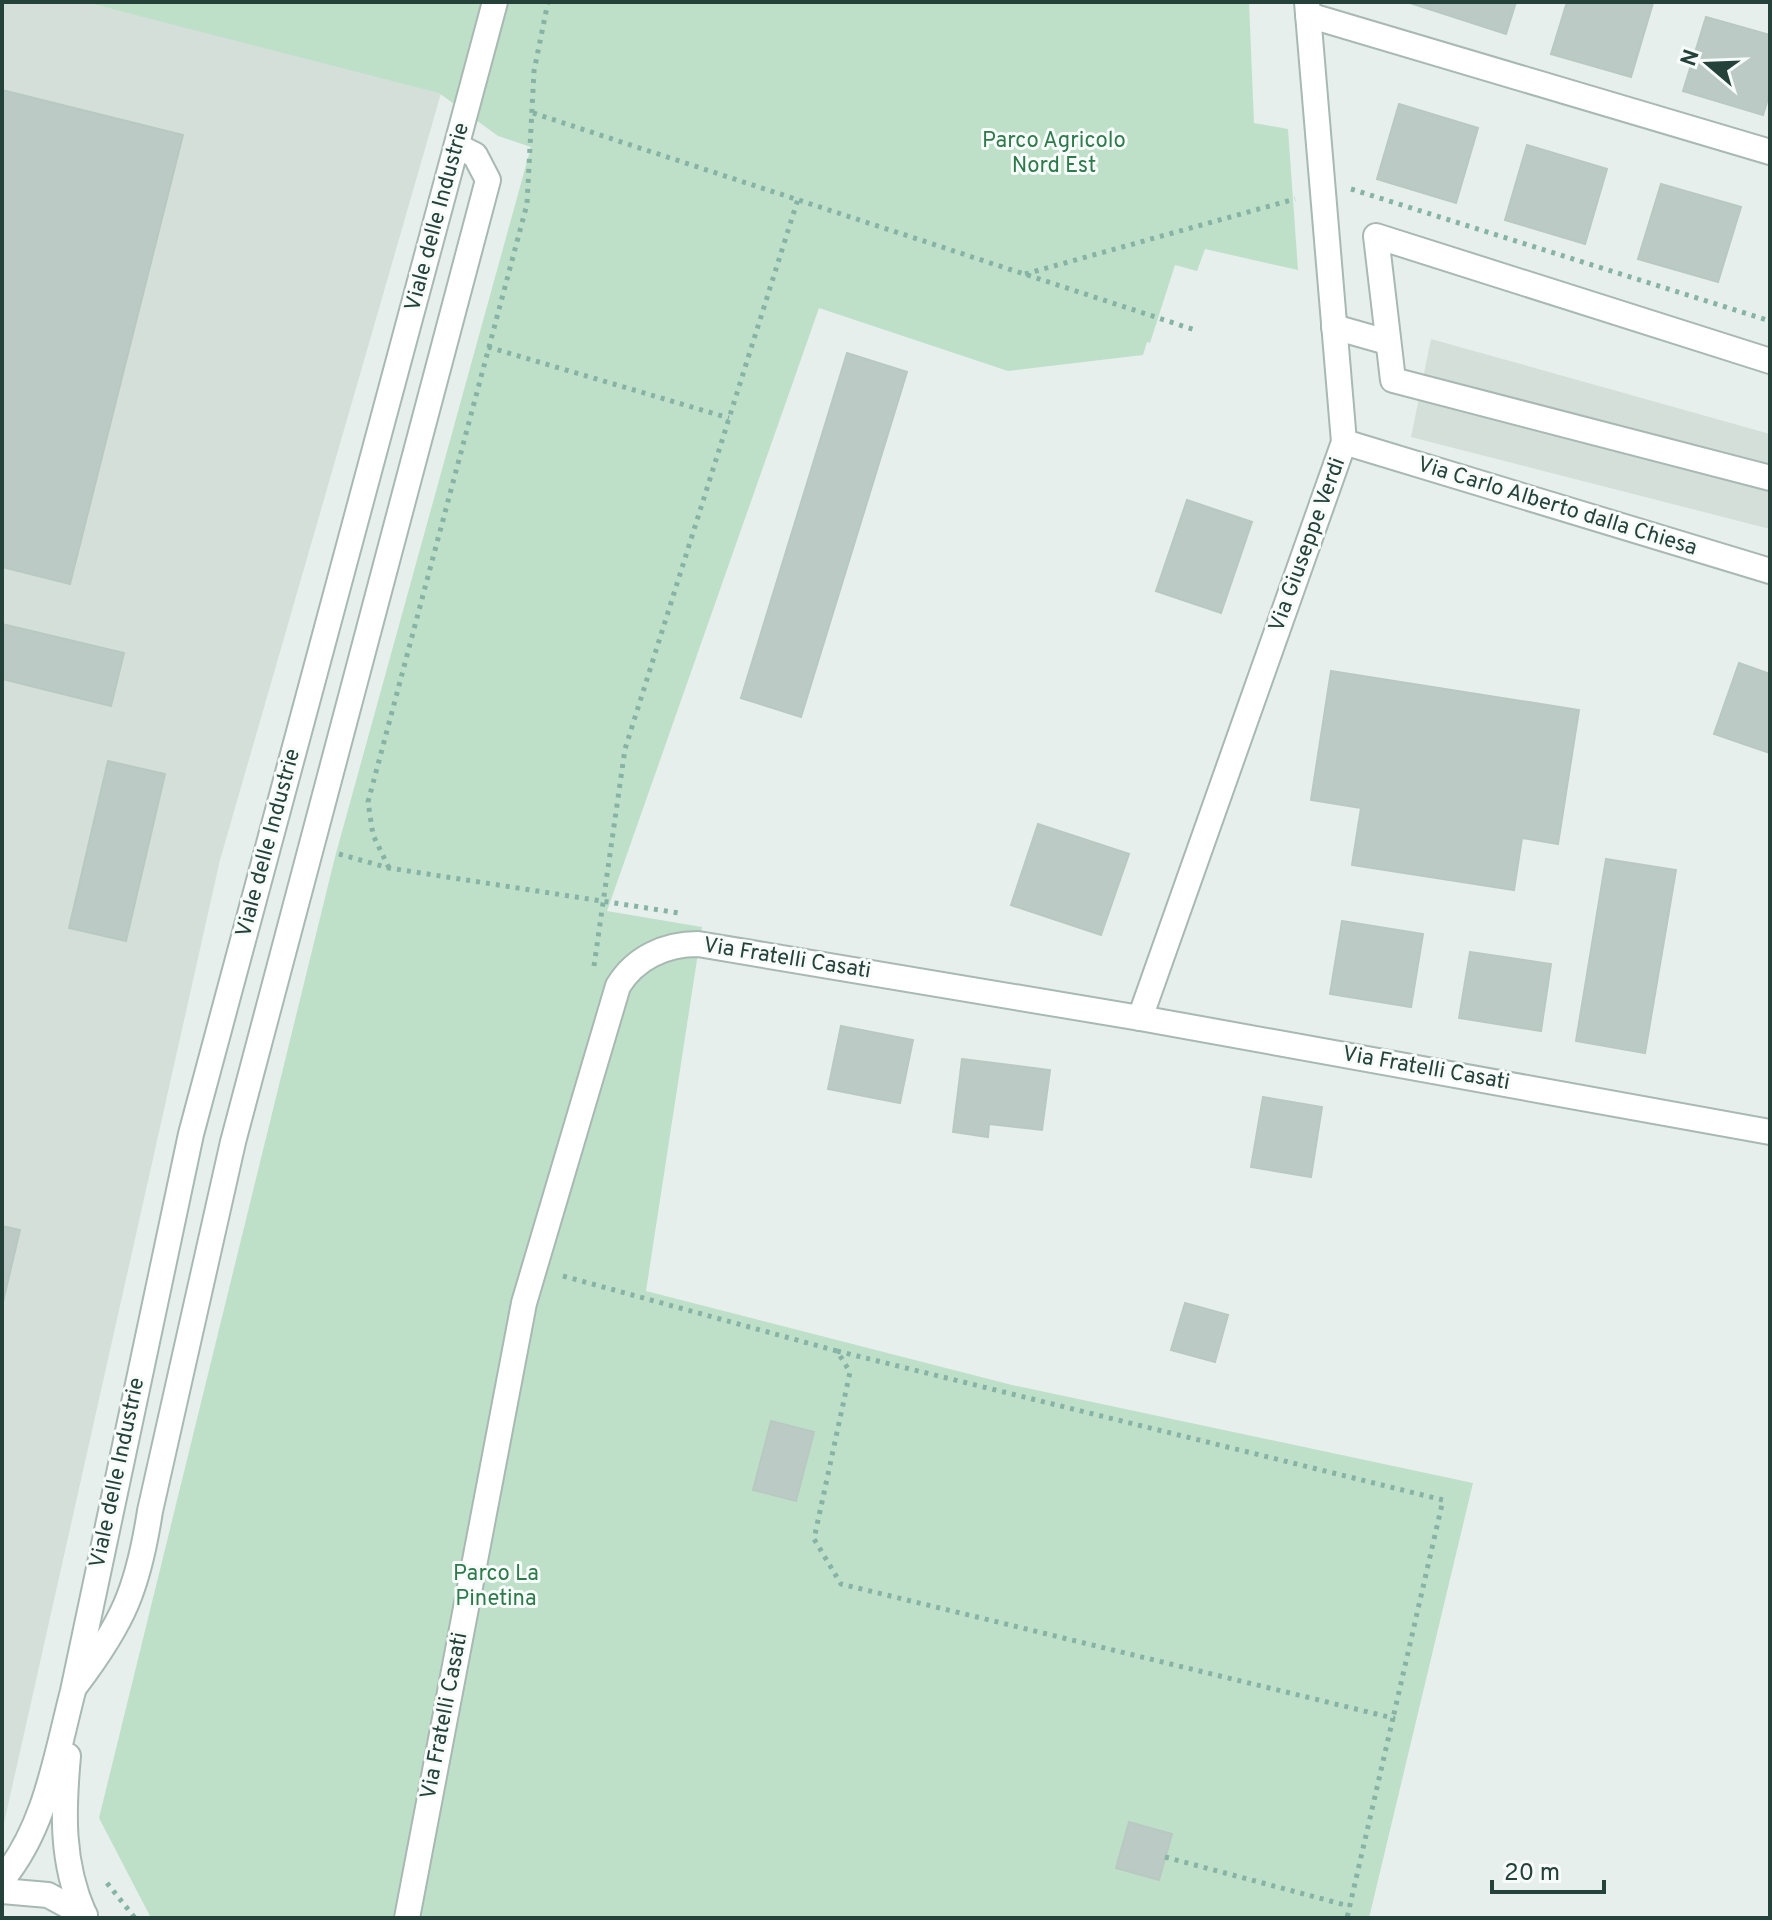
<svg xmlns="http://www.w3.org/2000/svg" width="1772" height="1920" viewBox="0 0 1772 1920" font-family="Overpass,sans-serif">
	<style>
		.built { fill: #d4dfda }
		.green { fill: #bfe0c8 }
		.building { fill: #bbcac4; stroke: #b8c9c2; stroke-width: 2 }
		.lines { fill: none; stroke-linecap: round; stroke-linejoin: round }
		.minor-casing { stroke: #a8b8b2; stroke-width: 28 }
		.path { stroke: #86b3a5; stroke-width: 5; stroke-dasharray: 4 6; stroke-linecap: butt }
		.minor { stroke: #fff; stroke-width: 24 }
		.labels { text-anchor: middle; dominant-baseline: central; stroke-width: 6; stroke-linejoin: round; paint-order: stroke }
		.park-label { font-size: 22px; fill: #2d7a4b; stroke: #f7fbf9 }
		.street-label { font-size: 22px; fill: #24423a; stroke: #f7fbf9 }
	</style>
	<rect width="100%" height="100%" fill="#e6efeb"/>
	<g class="built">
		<path d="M2 2H85L442 90 220 860 2 1832Z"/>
		<path d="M1431 339 1770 434V529L1411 437Z"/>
	</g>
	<path class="green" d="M85 2H1249L1254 123 1288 129 1298 270 1205 249 1197 271 1175 265 1150 343 1147 342 1143 355 1008 371 819 308 607 911 702 927 646 1291 1012 1385 1473 1483 1369 1918H151L99 1818 335 857 531 147 498 136 439 93Z"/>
	<g class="building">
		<path d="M1407 2H1516L1506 34Z"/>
		<path d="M1567 2 1653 3 1631 77 1551 54Z"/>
		<path d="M1706 17 1770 35V92L1763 115 1683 91Z"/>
		<path d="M2 90 183 135 70 584 2 567Z"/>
		<path d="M1399 104 1478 128 1456 203 1377 179Z"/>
		<path d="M1527 145 1607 169 1585 244 1505 220Z"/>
		<path d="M1661 184 1741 207 1718 282 1638 259Z"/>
		<path d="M847 353 907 372 801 717 741 698Z"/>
		<path d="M1187 500 1252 522 1221 613 1156 591Z"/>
		<path d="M2 624 124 653 111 706 2 679Z"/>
		<path d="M1739 663 1770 674V753L1714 734Z"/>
		<path d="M1331 671 1579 710 1558 844 1522 838 1514 890 1352 865 1361 808 1311 800Z"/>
		<path d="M108 761 165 774 126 941 69 928Z"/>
		<path d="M1038 824 1129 854 1101 935 1011 905Z"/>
		<path d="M1606 859 1676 870 1645 1053 1576 1041Z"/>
		<path d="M1342 921 1423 934 1411 1007 1330 994Z"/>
		<path d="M1470 952 1551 964 1541 1031 1459 1018Z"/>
		<path d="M841 1026 913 1040 900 1103 828 1089Z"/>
		<path d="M962 1059 1050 1070 1042 1130 989 1124 988 1137 953 1132Z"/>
		<path d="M1263 1097 1322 1107 1311 1177 1251 1167Z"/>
		<path d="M2 1226 20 1230 2 1306Z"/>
		<path d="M1185 1303 1228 1315 1215 1362 1171 1350Z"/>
		<path d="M771 1421 814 1432 796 1501 753 1490Z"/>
		<path d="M1129 1822 1172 1834 1159 1880 1116 1868Z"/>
	</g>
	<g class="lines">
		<defs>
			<g id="minor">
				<path d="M1308 15 1770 152"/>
				<path d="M1334 327 1387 342"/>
				<path d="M1770 361 1376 236 1393 380 1770 478"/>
				<path d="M1344 442 1770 571"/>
				<path d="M1140 1018 1344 442 1307 2"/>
				<path d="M76 1685C123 1623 138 1589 150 1511L233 1142 488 180 475 155 457 146"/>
				<path d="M68 1756C63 1811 61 1862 84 1914"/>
				<path d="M2 1880C46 1827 56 1756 73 1691L191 1134 495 2"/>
				<path d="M2 1891 48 1895 85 1915"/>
				<path d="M407 1918 524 1303 618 986C635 958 665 944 698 944L1140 1018 1770 1132"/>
			</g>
		</defs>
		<use href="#minor" class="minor-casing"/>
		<g class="path">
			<path d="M533 113 1198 331"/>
			<path d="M1351 189 1770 321"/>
			<path d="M1025 274 1295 199"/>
			<path d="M488 347 729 418"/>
			<path d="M339 854 389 868 679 913"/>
			<path d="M389 868 373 835 368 802 527 204 534 71 548 2"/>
			<path d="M594 966 625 749 798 199"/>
			<path d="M563 1276 837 1351 850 1372 814 1539 841 1584 1393 1718 1347 1918"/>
			<path d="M837 1351 1443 1500 1393 1718"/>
			<path d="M1165 1857 1349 1906"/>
			<path d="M107 1883 135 1918"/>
		</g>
		<use href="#minor" class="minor"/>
	</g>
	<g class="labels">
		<g class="park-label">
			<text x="1054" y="141">Parco Agricolo<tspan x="1054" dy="25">Nord Est</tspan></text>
			<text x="496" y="1574">Parco La<tspan x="496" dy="25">Pinetina</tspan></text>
		</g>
		<g class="street-label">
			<text transform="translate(438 217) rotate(-75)">Viale delle Industrie</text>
			<text transform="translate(1557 507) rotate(17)">Via Carlo Alberto dalla Chiesa</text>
			<text transform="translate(1308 545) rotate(-70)">Via Giuseppe Verdi</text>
			<text transform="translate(269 843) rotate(-75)">Viale delle Industrie</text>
			<text transform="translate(787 959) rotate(9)">Via Fratelli Casati</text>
			<text transform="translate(1426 1069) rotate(10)">Via Fratelli Casati</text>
			<text transform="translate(118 1473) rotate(-78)">Viale delle Industrie</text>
			<text transform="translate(445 1716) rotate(-79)">Via Fratelli Casati</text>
		</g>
	</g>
	<rect width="1772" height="1920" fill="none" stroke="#24423a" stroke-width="8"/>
	<g transform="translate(1708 64) rotate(289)" stroke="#f7fbf9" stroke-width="6" paint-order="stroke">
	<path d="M0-6L14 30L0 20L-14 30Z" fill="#24423a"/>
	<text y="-12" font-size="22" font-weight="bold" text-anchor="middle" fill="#24423a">N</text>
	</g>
	<path d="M1492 1880v12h112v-12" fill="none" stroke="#24423a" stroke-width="4"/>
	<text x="1504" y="1880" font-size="24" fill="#24423a" stroke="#f7fbf9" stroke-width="6" paint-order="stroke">20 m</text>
</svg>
